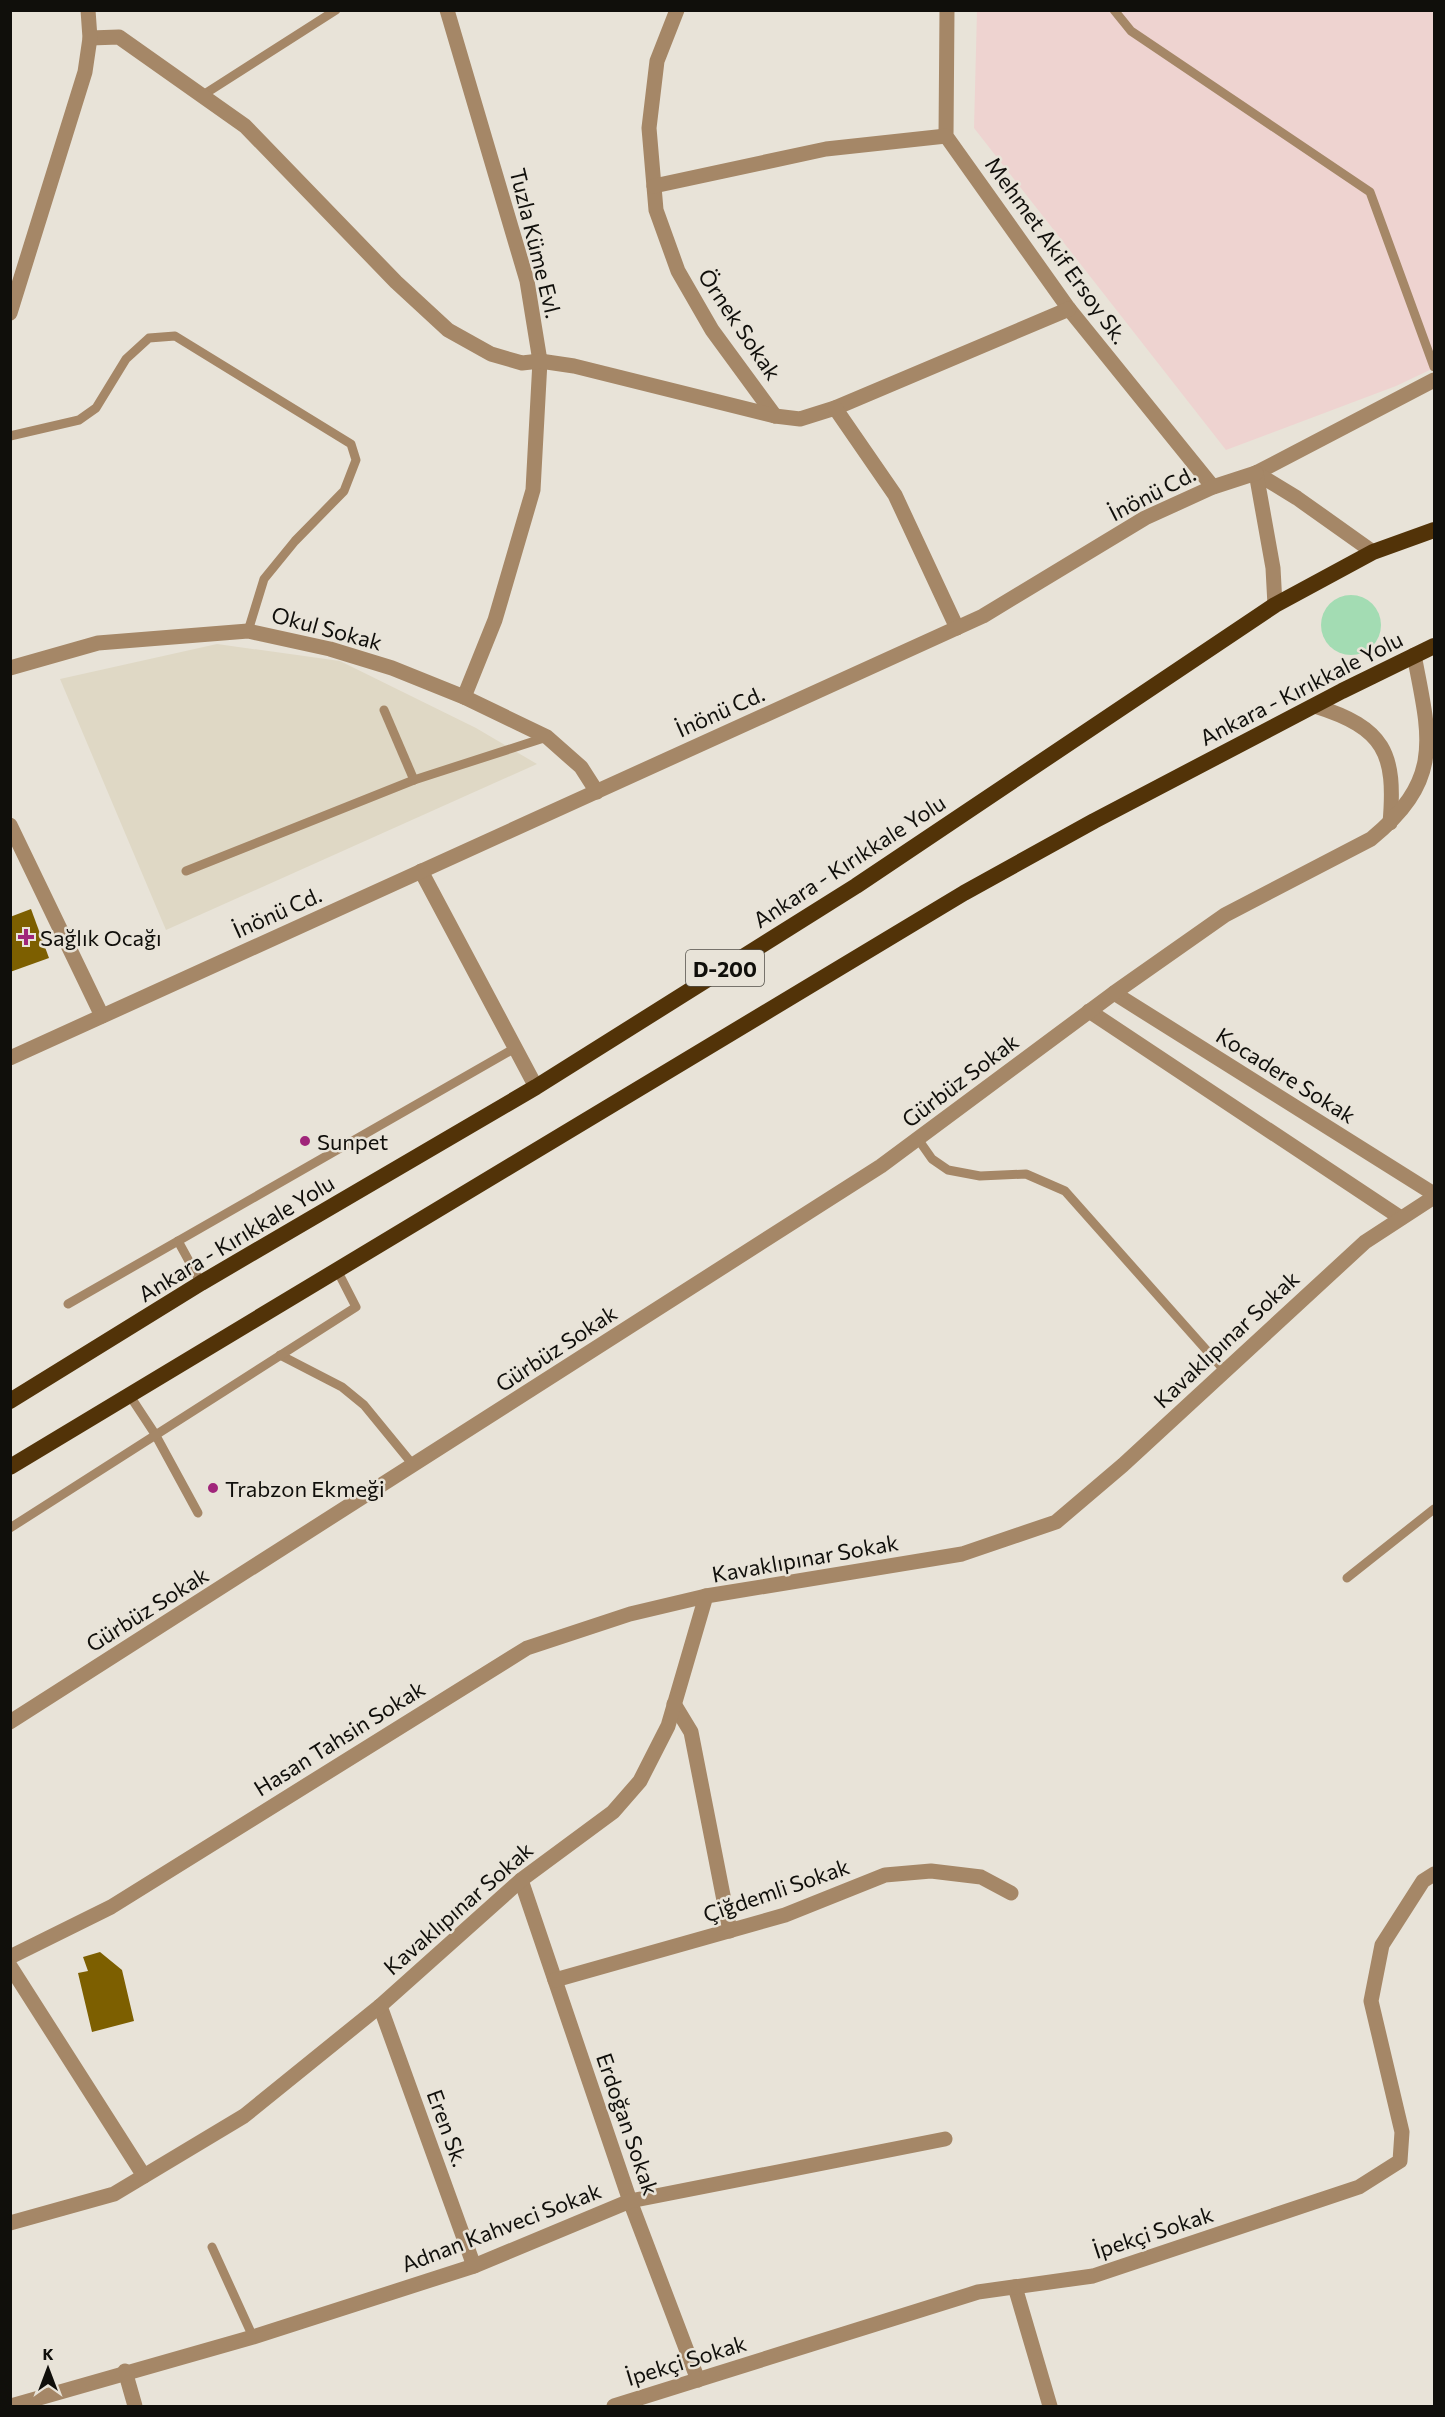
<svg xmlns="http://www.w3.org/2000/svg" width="1445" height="2417" viewBox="0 0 1445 2417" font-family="Commissioner,sans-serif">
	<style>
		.industrial { fill: #eed3d0 }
		.built { fill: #dfd8c5 }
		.green { fill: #a3dcb3 }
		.building { fill: #7d5f00 }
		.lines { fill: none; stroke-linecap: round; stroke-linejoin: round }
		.service { stroke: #a58767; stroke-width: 9 }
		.minor { stroke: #a58767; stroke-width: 15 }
		.tertiary { stroke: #a58767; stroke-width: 15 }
		.trunk { stroke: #523308; stroke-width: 16 }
		.poi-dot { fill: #a0257a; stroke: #e8e3d8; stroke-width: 2 }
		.labels { text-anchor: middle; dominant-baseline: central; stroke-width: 5; stroke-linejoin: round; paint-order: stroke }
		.shield { fill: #e8e3d8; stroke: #514f48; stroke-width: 1.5 }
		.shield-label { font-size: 21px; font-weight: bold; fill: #100f0b }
		.street-label { font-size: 22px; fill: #100f0b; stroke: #e8e3d8 }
		.poi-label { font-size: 22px; fill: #100f0b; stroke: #e8e3d8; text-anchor: start }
	</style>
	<rect width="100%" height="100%" fill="#e8e3d8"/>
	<path class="industrial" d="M977 11H1434V368L1396 386 1226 450 974 128Z"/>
	<path class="built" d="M217 644 340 661 476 728 537 764 166 930 60 679Z"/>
	<circle class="green" cx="1351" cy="625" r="30"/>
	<g class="building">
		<path d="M31 909 49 958 10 972V917Z"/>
		<path d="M100 1952 122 1970 134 2021 92 2032 78 1973 88 1971 83 1957Z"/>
	</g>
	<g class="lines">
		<g class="service">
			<path d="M1114 10 1131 31 1370 192 1434 367"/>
			<path d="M203 95 336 10"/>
			<path d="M10 436 79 420 96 408 126 359 149 338 175 336 351 444 356 460 344 491 295 541 264 579 248 631"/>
			<path d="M384 710 414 780"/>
			<path d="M186 871 414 780 547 737"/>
			<path d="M918 1139 932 1159 948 1170 980 1176 1026 1174 1065 1191 1225 1371"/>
			<path d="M178 1241 201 1283"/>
			<path d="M68 1304 515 1048"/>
			<path d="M280 1355 342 1387 364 1405 414 1466"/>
			<path d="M130 1396 155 1434 198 1513"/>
			<path d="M10 1528 356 1307 337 1270"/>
			<path d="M1347 1578 1434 1509"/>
			<path d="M212 2247 253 2337"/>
		</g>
		<g class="minor">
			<path d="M447 10 527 281 540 361 533 490 495 620 464 697"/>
			<path d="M677 10 657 61 649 128 656 210 678 271 712 330 775 416"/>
			<path d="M947 10 946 136 1069 309 1213 487"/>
			<path d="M90 38 119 37 245 126 396 282 448 330 491 354 522 363 540 361 574 366 775 416 800 419 835 408 1069 309"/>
			<path d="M654 186 826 149 946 136"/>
			<path d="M10 313 85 72 90 38 88 10"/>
			<path d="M835 408 895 495 957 628"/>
			<path d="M1256 473 1434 380"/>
			<path d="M10 668 98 643 248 631 330 649 392 668 464 697 547 737 581 767 597 792"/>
			<path d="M1315 706C1385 728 1396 753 1390 823"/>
			<path d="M10 825 102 1016"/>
			<path d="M421 871 536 1087"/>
			<path d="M1114 993 1434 1194"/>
			<path d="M1089 1011 1401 1218"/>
			<path d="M674 1704 691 1732 730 1931"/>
			<path d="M10 1722 881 1166 1114 993 1225 915 1371 839C1444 779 1430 738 1414 655"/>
			<path d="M521 1880 630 2201 698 2380"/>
			<path d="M10 1957 111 1907 527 1648 630 1614 706 1596"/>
			<path d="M10 1966 144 2176"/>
			<path d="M555 1980 785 1915 885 1875 931 1871 981 1877 1011 1893"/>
			<path d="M380 2006 474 2266"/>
			<path d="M10 2223 114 2194 244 2116 380 2006 521 1880 613 1812 640 1781 668 1726 706 1596 962 1554 1056 1522 1123 1465 1365 1242 1434 1197"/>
			<path d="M1015 2287 1050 2406"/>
			<path d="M125 2371 135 2406"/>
			<path d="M11 2406 253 2337 474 2266 630 2201 945 2139"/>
			<path d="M614 2406 978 2292 1093 2276 1359 2187 1400 2161 1402 2132 1371 2001 1382 1945 1423 1881 1434 1874"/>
		</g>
		<g class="tertiary">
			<path d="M1256 473 1297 498 1373 552"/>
			<path d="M1256 473 1273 568 1275 605"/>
			<path d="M10 1058 983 616 1145 518 1213 487 1256 473"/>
		</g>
		<g class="trunk">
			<path d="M10 1401 201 1283 536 1087 856 886 1275 605 1373 552 1434 530"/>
			<path d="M10 1467 964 893 1094 821 1342 691 1434 646"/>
		</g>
	</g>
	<g class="poi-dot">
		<path d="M23 928h6v6h6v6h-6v6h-6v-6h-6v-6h6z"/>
		<circle cx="305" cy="1141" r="6"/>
		<circle cx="213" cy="1488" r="6"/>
	</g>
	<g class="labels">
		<rect class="shield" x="686" y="950" width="78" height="36" rx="4.5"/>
		<g class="shield-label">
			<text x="725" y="968">D-200</text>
		</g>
		<g class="street-label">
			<text transform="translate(536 243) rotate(76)">Tuzla Küme Evl.</text>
			<text transform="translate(1057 250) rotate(54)">Mehmet Akif Ersoy Sk.</text>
			<text transform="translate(740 324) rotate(56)">Örnek Sokak</text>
			<text transform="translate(1152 493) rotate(-27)">İnönü Cd.</text>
			<text transform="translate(327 628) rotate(15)">Okul Sokak</text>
			<text transform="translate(1301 688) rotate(-27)">Ankara - Kırıkkale Yolu</text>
			<text transform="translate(720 711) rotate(-24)">İnönü Cd.</text>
			<text transform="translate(849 861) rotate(-33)">Ankara - Kırıkkale Yolu</text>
			<text transform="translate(277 912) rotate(-24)">İnönü Cd.</text>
			<text transform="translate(1286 1075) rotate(32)">Kocadere Sokak</text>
			<text transform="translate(960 1080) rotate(-37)">Gürbüz Sokak</text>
			<text transform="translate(236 1238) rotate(-31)">Ankara - Kırıkkale Yolu</text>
			<text transform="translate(1226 1339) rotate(-43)">Kavaklıpınar Sokak</text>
			<text transform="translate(556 1348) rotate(-33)">Gürbüz Sokak</text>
			<text transform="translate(805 1558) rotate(-10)">Kavaklıpınar Sokak</text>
			<text transform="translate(147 1609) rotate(-32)">Gürbüz Sokak</text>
			<text transform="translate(339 1738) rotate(-32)">Hasan Tahsin Sokak</text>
			<text transform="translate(776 1890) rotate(-19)">Çiğdemli Sokak</text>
			<text transform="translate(458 1908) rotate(-41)">Kavaklıpınar Sokak</text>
			<text transform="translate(628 2124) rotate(71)">Erdoğan Sokak</text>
			<text transform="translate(448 2128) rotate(70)">Eren Sk.</text>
			<text transform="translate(501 2227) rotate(-21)">Adnan Kahveci Sokak</text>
			<text transform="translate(1153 2232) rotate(-18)">İpekçi Sokak</text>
			<text transform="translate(686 2360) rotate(-17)">İpekçi Sokak</text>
		</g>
		<g class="poi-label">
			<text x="40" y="937">Sağlık Ocağı</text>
			<text x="317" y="1141">Sunpet</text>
			<text x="225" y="1488">Trabzon Ekmeği</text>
		</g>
	</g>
	<rect width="1445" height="2417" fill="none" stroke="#100f0b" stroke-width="24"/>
	<g transform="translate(48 2369)" stroke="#e8e3d8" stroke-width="4.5" paint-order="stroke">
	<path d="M0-4.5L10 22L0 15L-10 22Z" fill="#100f0b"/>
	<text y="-9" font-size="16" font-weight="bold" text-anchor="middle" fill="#100f0b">K</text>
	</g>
</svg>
